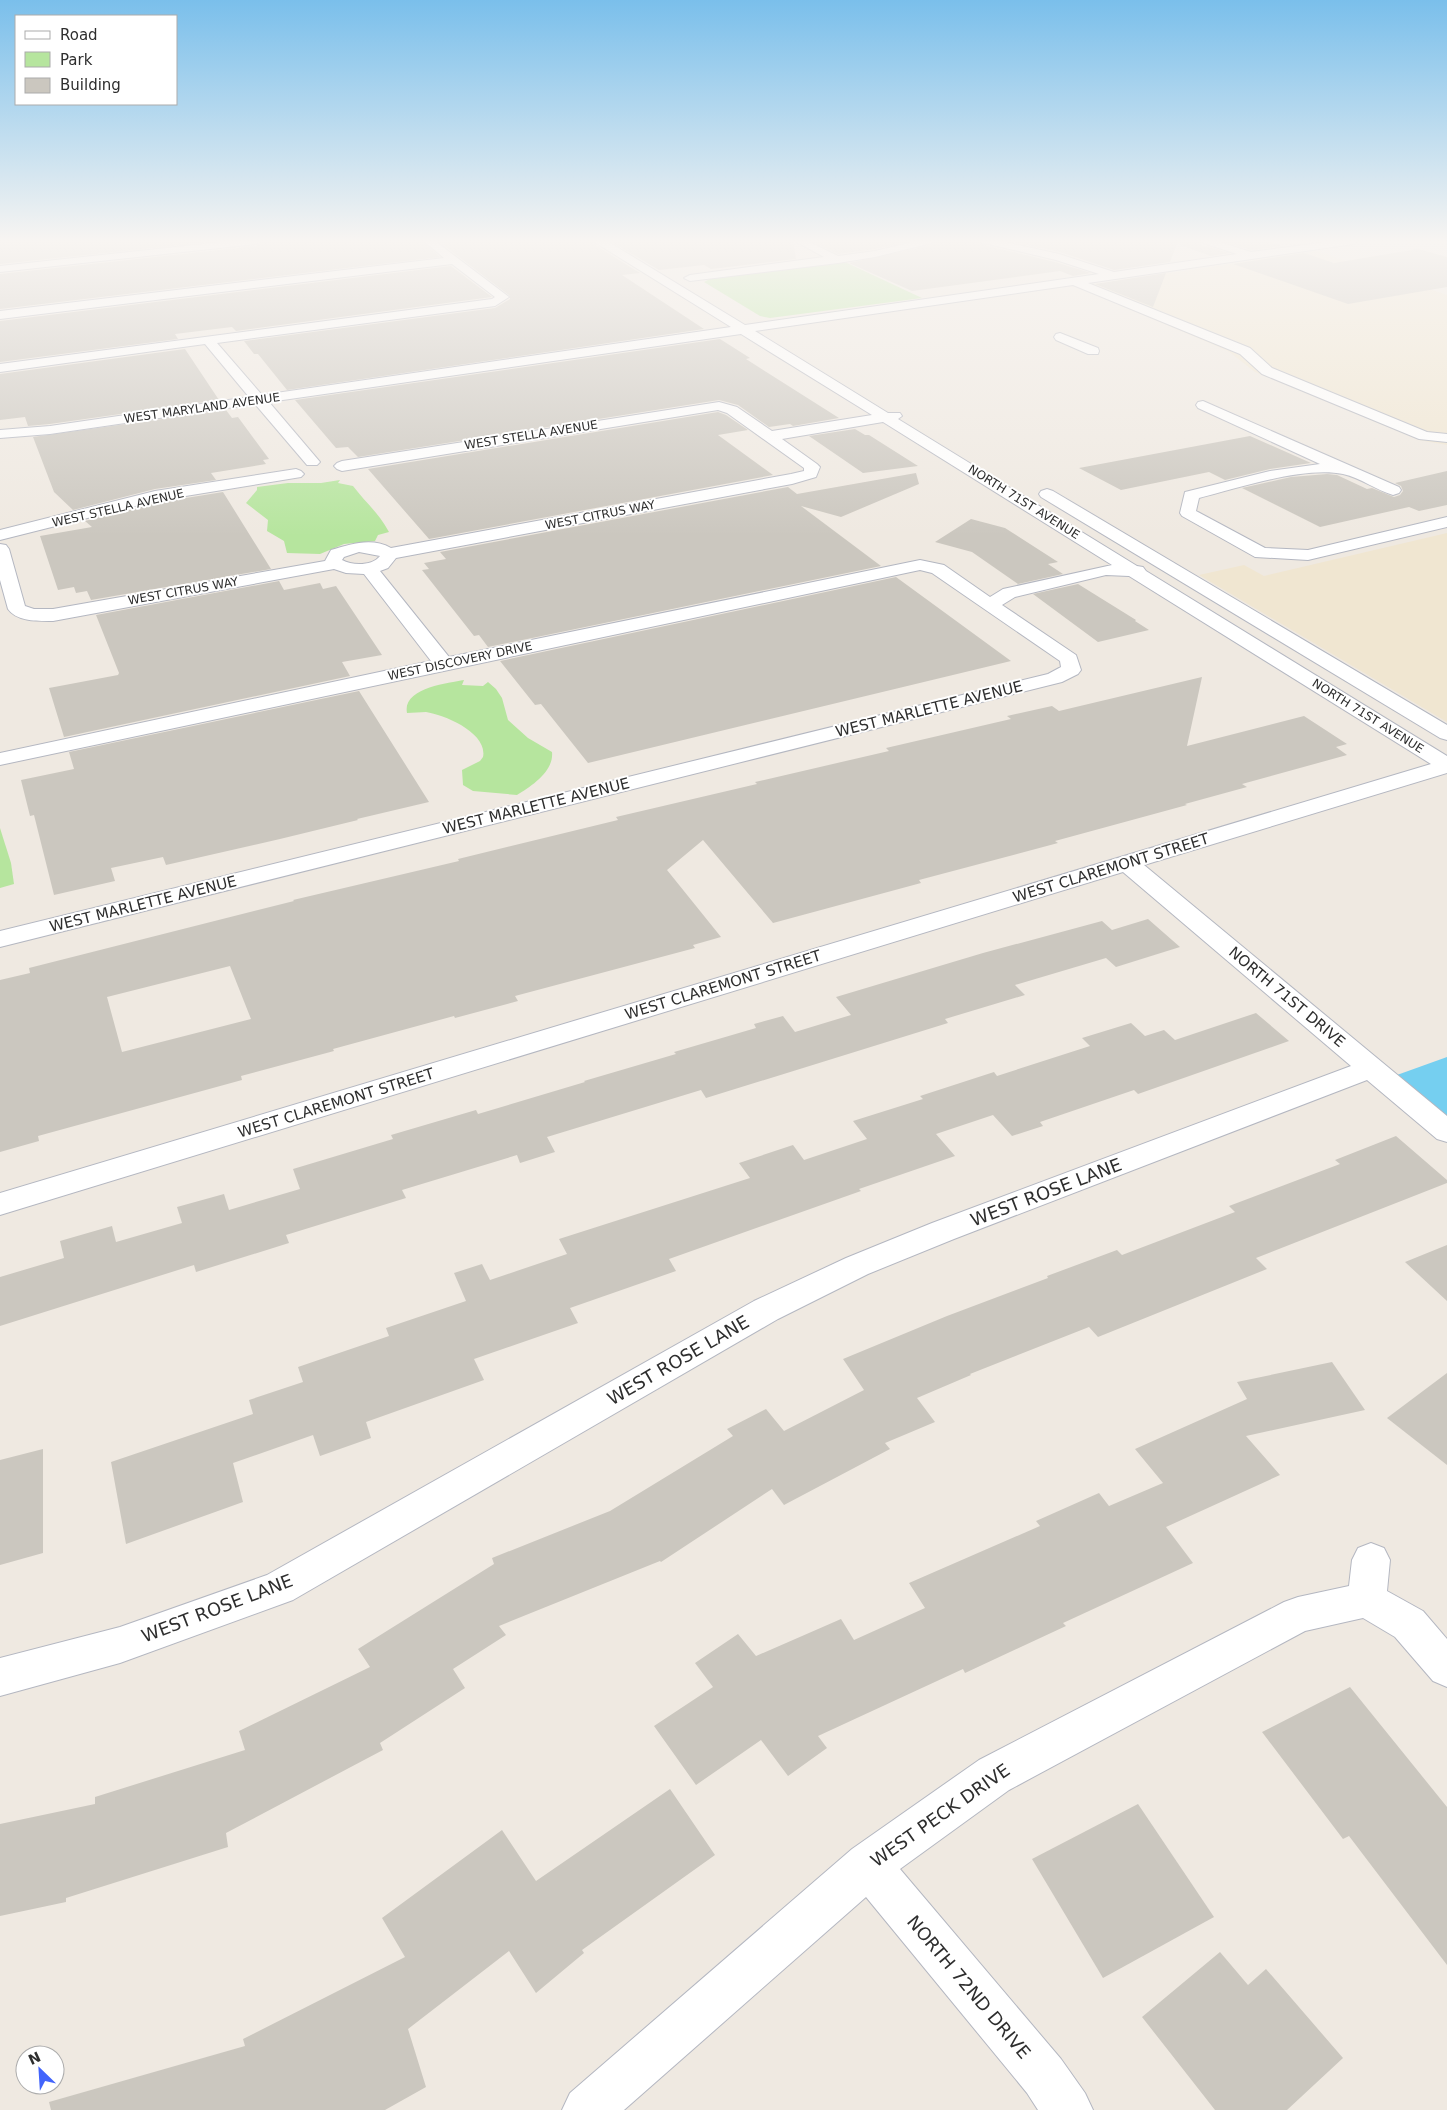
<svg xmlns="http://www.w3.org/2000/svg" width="1447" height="2110" viewBox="0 0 1447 2110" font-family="'DejaVu Sans',sans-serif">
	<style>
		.education { fill: #f0e6d1 }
		.green { fill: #b6e59e }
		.water { fill: #75cff0 }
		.building { fill: #cbc7bf; fill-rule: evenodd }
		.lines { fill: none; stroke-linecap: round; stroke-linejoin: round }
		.minor-casing { stroke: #b4b7c1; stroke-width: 2 }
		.minor { fill: #fff; fill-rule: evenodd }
		.labels { text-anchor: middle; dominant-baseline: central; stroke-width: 4; stroke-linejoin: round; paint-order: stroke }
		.far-street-label { font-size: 12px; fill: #2e2e2e; stroke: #fff }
		.street-label { font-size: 15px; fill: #2e2e2e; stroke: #fff }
		.near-street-label { font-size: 18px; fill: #2e2e2e; stroke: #fff }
	</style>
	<rect width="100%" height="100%" fill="#efe9e1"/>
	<g class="education">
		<path d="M1317 251 1447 295V445L1419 440 1255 372 1228 351 1077 287Z"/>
		<path d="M1447 533V722L1199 575 1244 565 1264 576Z"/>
	</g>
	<g class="green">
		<path d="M845 262 922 298 770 318 760 316 704 282 710 279Z"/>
		<path d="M340 480 338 483 353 486C366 503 378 512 389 532L378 535 375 541 344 544 320 554 287 553 284 541 267 531 268 520 246 503 257 490V487L288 483H321Z"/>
		<path d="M464 680 462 685 483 686 488 682 496 689 502 698 508 720 528 738 552 752C554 771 532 786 517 795L473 791 463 785 462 770 480 761 483 757C488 733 445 715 426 712 420 712 413 713 407 713 402 688 448 683 464 680Z"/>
		<path d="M0 828 11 863 14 884 0 888Z"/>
	</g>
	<path class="water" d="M1447 1057V1117L1397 1075Z"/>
	<g class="building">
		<path d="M0 241H218L0 264Z"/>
		<path d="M263 241H422L440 257 0 309V274L256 246Z"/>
		<path d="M438 241H593L595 245 640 273 622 275 704 329 287 390 258 354H254L244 341 495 308 510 299V296Z"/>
		<path d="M610 241H793L796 259 711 269 704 265 659 270Z"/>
		<path d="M810 241H911L875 249 838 254Z"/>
		<path d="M935 241H981L984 245 1055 262 1091 273 1073 276 1060 271 912 291 849 263 932 245Z"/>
		<path d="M1007 241H1178L1170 262 1114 270 1060 252Z"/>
		<path d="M1180 241H1200L1202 245 1229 253 1211 256 1180 245Z"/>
		<path d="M1221 241H1265L1282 246 1251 250Z"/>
		<path d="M1418 249 1447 257V287L1348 304 1233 264 1304 253 1334 263Z"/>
		<path d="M451 266 492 297 236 331 232 327 175 334 178 339 0 362V321Z"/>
		<path d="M1166 273 1153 307 1095 284Z"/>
		<path d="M720 339 750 358 746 359 839 418 793 426 790 424 769 427 738 405 719 400 358 457 348 447 336 448 295 400Z"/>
		<path d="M185 349 219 400 50 424 28 426 25 417 0 420V374Z"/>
		<path d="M226 410 232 418 238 417 269 459 263 460 266 464 211 473 216 480 155 489 73 510 54 492 33 437Z"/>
		<path d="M718 412 726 415 748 430 718 435 773 475 429 539 368 469Z"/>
		<path d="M855 429 865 435H869L918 466 863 473 809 436Z"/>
		<path d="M1250 436 1311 463 1270 469 1225 480 1209 472 1121 490 1079 468Z"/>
		<path d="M1447 471V505L1419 511 1409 507 1320 527 1242 488 1291 477 1327 474 1337 475 1367 489 1372 488 1394 497 1400 495 1403 491 1401 486 1395 483Z"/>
		<path d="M916 473 919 484 841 517 801 506 881 566 488 647 479 635 474 636 422 570 429 569 424 563 446 559 440 552 788 487 797 494Z"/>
		<path d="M223 492 271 569 91 600 87 591 76 593 74 587 58 590 40 536 92 527 85 521 155 503Z"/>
		<path d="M971 519 1005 528 1058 562 1048 564 1063 574 1018 584 972 552 935 542Z"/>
		<path d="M896 577 1011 661 588 763 541 704 535 705 500 661Z"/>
		<path d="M279 581 284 590 320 583 323 589 336 586 382 655 342 662 350 676 64 737 49 688 118 675 119 673 96 615Z"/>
		<path d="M1078 584 1136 620 1135 621 1149 630 1098 642 1033 594Z"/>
		<path d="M1202 677 1187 746 1304 716 1347 744 1336 747 1347 755 1242 784 1247 787 1185 804 1187 805 1055 841 1058 843 919 880 921 883 773 923 703 840 667 870 721 937 693 945 695 948 515 996 518 1001 455 1018 454 1016 333 1049 334 1051 241 1076 242 1080 38 1136 39 1141 0 1152V980L30 973 29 968 294 901 293 900 459 861 458 859 618 820 616 817 757 784 755 782 889 751 886 748 1011 719 1007 716 1052 706 1059 711ZM230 966 251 1019 122 1052 107 997Z"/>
		<path d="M359 691 429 802 357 819 358 820 280 839 166 865 163 857 111 868 115 881 54 895 34 815 30 816 21 780 74 769 69 752Z"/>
		<path d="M1148 919 1180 947 1116 967 1106 958 1015 985 1025 995 945 1019 948 1023 706 1098 701 1090 547 1137 555 1152 520 1163 517 1155 402 1190 406 1198 286 1235 289 1243 196 1272 194 1265 0 1326V1277L64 1258 60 1241 112 1226 116 1242 182 1223 177 1207 224 1194 229 1210 300 1189 293 1169 393 1139 391 1135 476 1110 478 1114 585 1082 584 1081 676 1054 674 1052 756 1028 754 1024 783 1016 795 1032 851 1015 836 997 983 953 1102 921 1112 930Z"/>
		<path d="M1256 1013 1289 1041 1138 1094 1134 1090 1040 1122 1043 1126 1012 1136 993 1115 936 1134 955 1156 859 1189 861 1191 669 1259 676 1271 570 1308 578 1323 474 1359 484 1380 366 1422 371 1438 320 1456 313 1435 233 1463 243 1502 126 1544 111 1462 253 1414 249 1400 303 1382 298 1367 389 1336 386 1328 466 1301 454 1273 482 1264 490 1280 567 1254 559 1239 750 1178 739 1163 793 1145 804 1160 867 1139 853 1121 923 1099 920 1096 994 1072 997 1076 1090 1046 1082 1038 1131 1023 1145 1036 1164 1030 1175 1040Z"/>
		<path d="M1396 1136 1447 1180V1183L1256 1258 1267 1269 1098 1337 1089 1327 970 1374 971 1375 917 1398 935 1422 885 1443 890 1449 784 1505 772 1489 661 1562 660 1561 499 1626 506 1635 453 1669 465 1688 380 1743 383 1750 226 1833 228 1847 66 1898V1902L0 1916V1824L95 1804V1797L245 1750 239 1731 370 1667 358 1649 494 1564 492 1558 610 1511 733 1436 727 1429 766 1409 784 1431 864 1390 843 1359 947 1316 1048 1278 1047 1276 1117 1250 1122 1255 1235 1212 1229 1206 1340 1164 1335 1160Z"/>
		<path d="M1447 1245V1301L1405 1262Z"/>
		<path d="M1332 1362 1365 1410 1246 1436 1280 1475 1166 1527 1193 1563 1063 1623 1066 1626 965 1673 963 1669 818 1736 827 1748 788 1776 761 1740 696 1785 654 1726 713 1687 695 1663 738 1634 756 1656 841 1619 854 1640 925 1608 909 1583 1040 1526 1036 1521 1099 1493 1109 1506 1163 1483 1135 1449 1247 1399 1237 1382Z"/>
		<path d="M1447 1373V1465L1387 1418Z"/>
		<path d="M43 1449V1553L0 1565V1460Z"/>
		<path d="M1350 1687 1447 1807V1965L1349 1836 1343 1839 1262 1732Z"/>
		<path d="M670 1789 715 1855 582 1950 584 1953 536 1993 509 1951 408 2029 426 2087 385 2110H51L49 2102 245 2046 243 2039 405 1957 382 1918 502 1830 536 1881Z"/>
		<path d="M1138 1804 1214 1917 1103 1978 1032 1859Z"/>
		<path d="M1220 1952 1248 1985 1266 1969 1343 2058 1287 2110H1215L1142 2017Z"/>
	</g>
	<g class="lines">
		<defs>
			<g id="minor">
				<path d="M231 241H261L256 244 0 272V266Z"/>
				<path d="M424 241H435L509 297 495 306 217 343 262 395 731 327 596 243 595 241H607L745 325 1099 274 1056 260 984 243 983 241H1000L1059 254 1114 272 1237 254 1203 243 1202 241H1216L1251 252 1334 241H1358L1353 244 1088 283 1250 348 1272 368 1427 432 1447 434V442L1419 439 1262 374 1240 354 1073 285 755 331 888 413H900L902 416 898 419 1137 566 1143 567 1146 571 1447 756V773L1144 865 1447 1116V1142L1437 1139 1367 1080 954 1239 868 1274 778 1319 293 1600 120 1663 0 1696V1658L120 1627 267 1575 754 1301 846 1258 932 1223 1351 1066 1123 872 0 1215V1193L1431 764 1129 576 1106 575 1015 597 1002 605 1076 655 1081 670 1078 674 1062 682 0 947V931L1048 674 1061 667 1060 661 932 573 920 570 0 765V753L431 661 364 574 346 573 334 569 53 621C39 621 17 622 8 609L0 580V544L6 545 9 549 25 606 34 609H53L325 561 331 550C351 544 372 537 391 548L791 474 804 471V468L727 413 718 410 342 471 337 469 334 466 337 463 342 461 719 402 737 407 772 431 872 415 741 334 269 402 320 462 317 465H307L255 404 50 434 0 438V430L50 426 249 397 205 344 0 372V364L492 299 495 297 452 264 0 319V311L444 258ZM883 422 1112 565 1003 589 990 597 944 565 920 560 449 657 380 571 388 568 396 558 792 484 816 477 820 467 817 464 782 439ZM359 552 380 556C372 566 353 566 342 560L344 557Z"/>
				<path d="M795 241H807L838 256 875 251 917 241H933L932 243 875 257 838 263 690 281 684 278 690 275 824 257Z"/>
				<path d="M1060 333 1098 348 1099 351 1098 354H1088L1056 340 1054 337 1056 334Z"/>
				<path d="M1203 401 1399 487 1401 490 1399 493 1393 495C1376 490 1361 478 1343 474 1304 466 1238 488 1199 498L1196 511 1265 548 1308 550 1447 517V527L1308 560 1255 557 1182 516 1180 513 1185 492 1270 471 1320 464 1198 408 1196 405 1198 402Z"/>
				<path d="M296 469 301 471 304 474 301 477 155 501 0 540V530L155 491Z"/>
				<path d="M1047 489 1053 491 1447 725V740L1440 738 1041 497 1039 494 1041 491Z"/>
				<path d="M1371 1543 1384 1548 1390 1560 1387 1591 1423 1611 1447 1639V1687L1433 1681 1395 1637 1363 1618 1305 1631 1009 1790 900 1869 1061 2059 1085 2093 1093 2110H1038L1027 2093 866 1897 624 2110H562L570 2093 852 1849 979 1760 1284 1602 1298 1597 1349 1586 1352 1560 1358 1548Z"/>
			</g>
		</defs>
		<use href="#minor" class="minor-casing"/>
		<use href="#minor" class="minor"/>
	</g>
	<linearGradient id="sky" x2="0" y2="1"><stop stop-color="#7abfeb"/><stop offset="0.45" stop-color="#f8f5f2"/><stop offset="1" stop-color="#f8f5f2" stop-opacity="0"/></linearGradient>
	<rect width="1447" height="536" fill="url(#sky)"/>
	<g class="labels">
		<g class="far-street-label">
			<text transform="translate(202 408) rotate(-8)">WEST MARYLAND AVENUE</text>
			<text transform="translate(531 435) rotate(-9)">WEST STELLA AVENUE</text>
			<text transform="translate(1024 502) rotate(32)">NORTH 71ST AVENUE</text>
			<text transform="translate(118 508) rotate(-13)">WEST STELLA AVENUE</text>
			<text transform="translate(600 515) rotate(-11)">WEST CITRUS WAY</text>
			<text transform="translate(183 591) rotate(-10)">WEST CITRUS WAY</text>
			<text transform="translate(460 661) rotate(-12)">WEST DISCOVERY DRIVE</text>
			<text transform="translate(1368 716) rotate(32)">NORTH 71ST AVENUE</text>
		</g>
		<g class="street-label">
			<text transform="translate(929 709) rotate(-14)">WEST MARLETTE AVENUE</text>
			<text transform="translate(536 806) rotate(-14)">WEST MARLETTE AVENUE</text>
			<text transform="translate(1111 868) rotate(-17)">WEST CLAREMONT STREET</text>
			<text transform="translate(143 904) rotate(-14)">WEST MARLETTE AVENUE</text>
			<text transform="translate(723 985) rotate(-17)">WEST CLAREMONT STREET</text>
			<text transform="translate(1287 997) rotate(40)">NORTH 71ST DRIVE</text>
			<text transform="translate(336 1103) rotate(-17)">WEST CLAREMONT STREET</text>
		</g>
		<g class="near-street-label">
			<text transform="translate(1046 1192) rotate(-21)">WEST ROSE LANE</text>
			<text transform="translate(678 1360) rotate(-30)">WEST ROSE LANE</text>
			<text transform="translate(217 1608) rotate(-21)">WEST ROSE LANE</text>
			<text transform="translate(940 1815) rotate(-35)">WEST PECK DRIVE</text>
			<text transform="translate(969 1987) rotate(50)">NORTH 72ND DRIVE</text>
		</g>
	</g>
	<rect x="15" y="15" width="162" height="90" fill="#ffffff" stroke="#ababab"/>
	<rect x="25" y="31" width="25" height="8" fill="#ffffff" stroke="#ababab"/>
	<text x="60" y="40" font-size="15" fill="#2e2e2e">Road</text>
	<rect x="25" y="52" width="25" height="15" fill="#b6e59e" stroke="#ababab"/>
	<text x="60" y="65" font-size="15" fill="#2e2e2e">Park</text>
	<rect x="25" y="78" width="25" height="15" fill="#cbc7bf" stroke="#ababab"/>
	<text x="60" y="90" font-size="15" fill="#2e2e2e">Building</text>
	<g transform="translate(40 2070) rotate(335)"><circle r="24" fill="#ffffff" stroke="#ababab"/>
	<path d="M0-4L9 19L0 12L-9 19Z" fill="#4264fb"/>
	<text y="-8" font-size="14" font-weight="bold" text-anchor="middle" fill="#2e2e2e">N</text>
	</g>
</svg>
